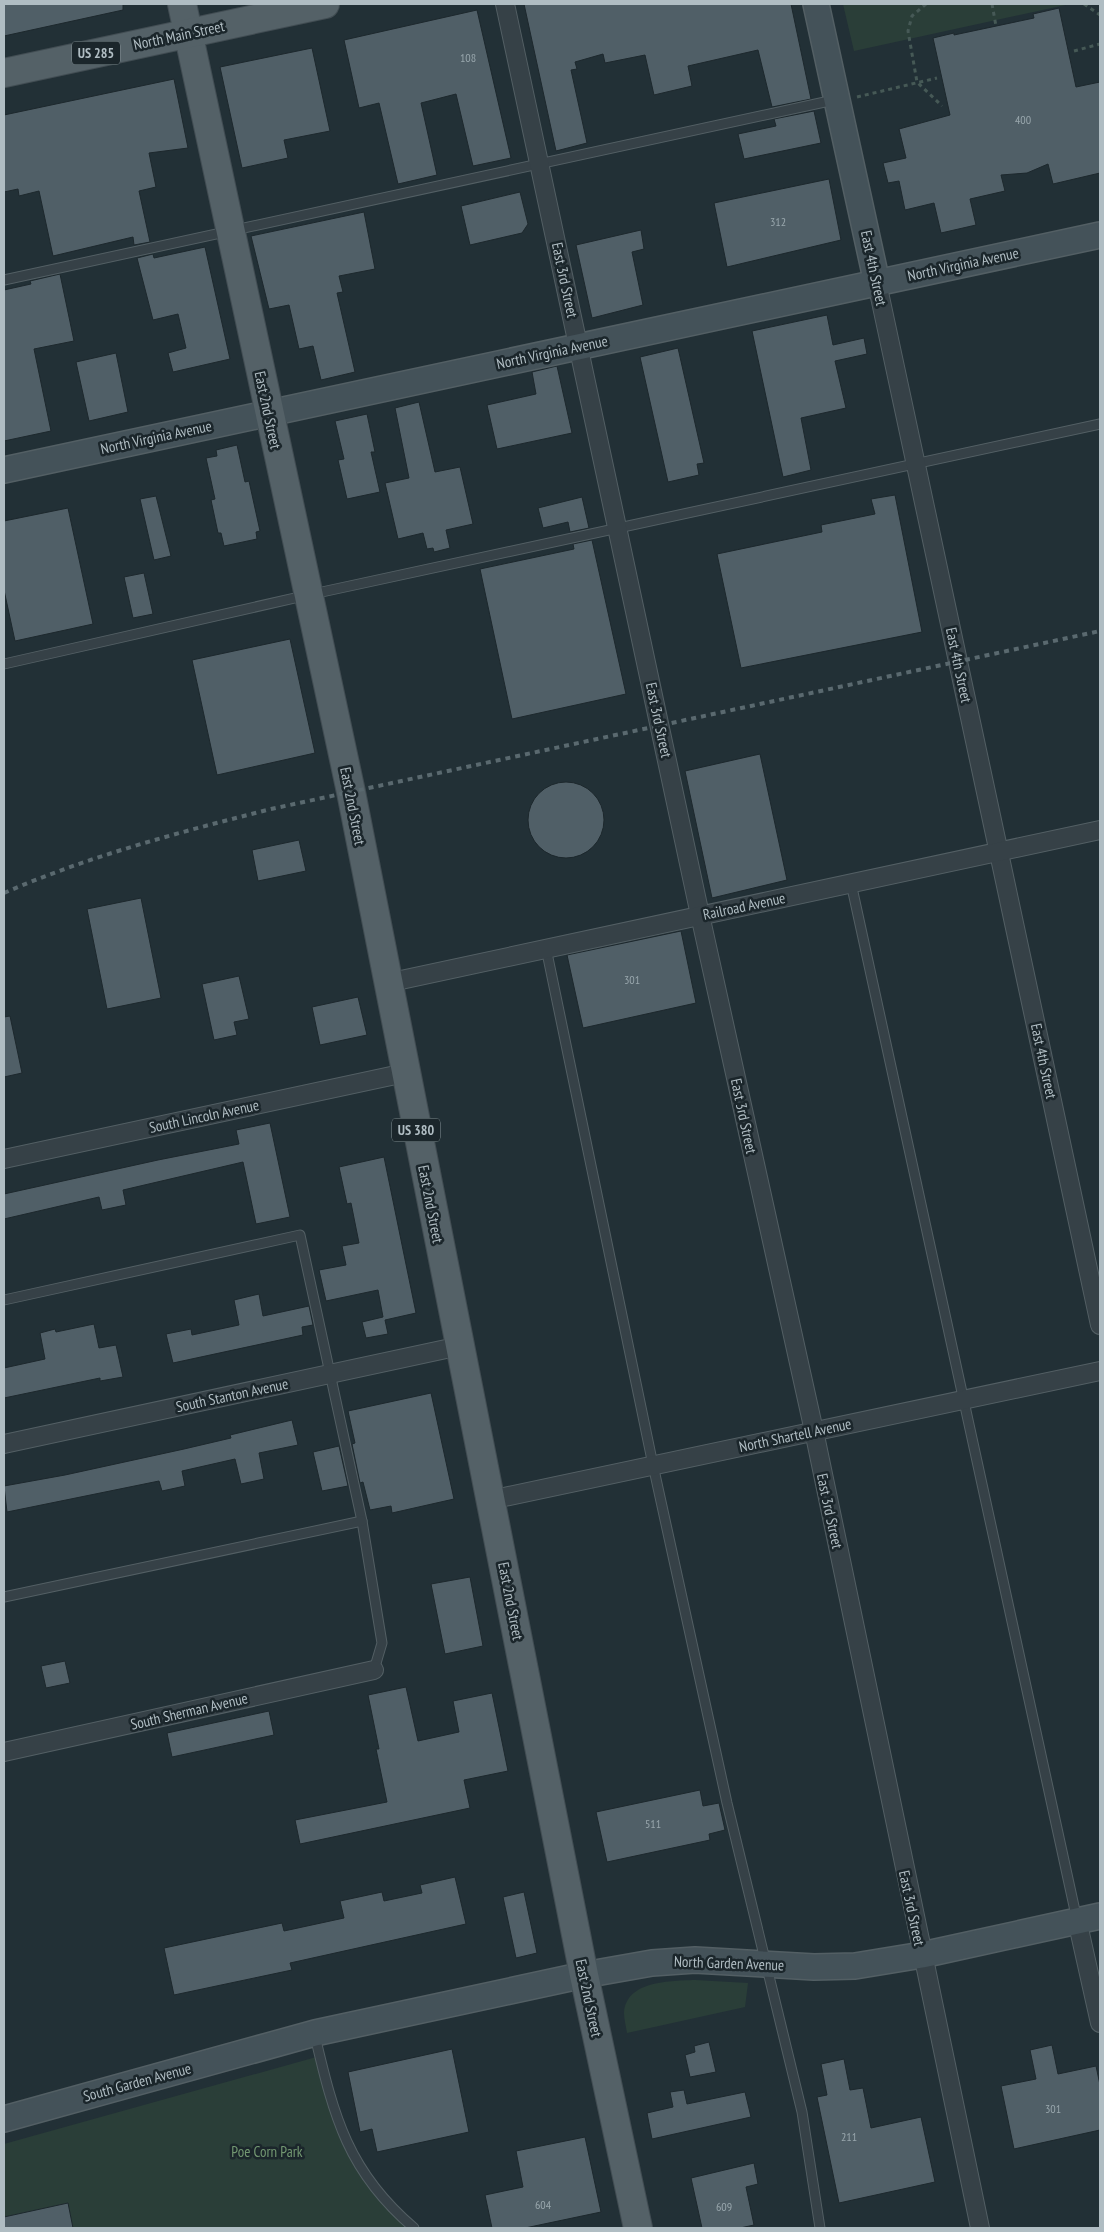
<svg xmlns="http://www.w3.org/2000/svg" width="1104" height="2232" viewBox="0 0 1104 2232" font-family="'PT Sans Narrow',sans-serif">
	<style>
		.green { fill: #2a3e38 }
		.building { fill: #505f67; stroke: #1d282d }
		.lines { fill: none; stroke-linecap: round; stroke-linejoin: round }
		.lane-casing { stroke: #535f64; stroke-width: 11 }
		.street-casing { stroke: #535f64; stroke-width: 20 }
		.secondary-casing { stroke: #535f64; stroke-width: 28 }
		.primary-casing { stroke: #424d53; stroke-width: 30 }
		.path { stroke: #465956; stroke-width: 3; stroke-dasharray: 4 4; stroke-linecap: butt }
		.lane { stroke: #364147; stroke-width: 9 }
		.street { stroke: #364147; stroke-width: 18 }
		.secondary { stroke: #445259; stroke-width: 25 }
		.primary { stroke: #546167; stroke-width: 28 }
		.rail { stroke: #5a696f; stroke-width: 4; stroke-dasharray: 5 5; stroke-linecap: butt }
		.labels { text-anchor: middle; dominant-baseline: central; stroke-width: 5; stroke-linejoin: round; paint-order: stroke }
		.number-label { font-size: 12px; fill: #98a6ac }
		.shield { fill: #1b262b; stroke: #839095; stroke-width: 1 }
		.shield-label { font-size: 14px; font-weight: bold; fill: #b0bdc3 }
		.street-label { font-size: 15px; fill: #b0bdc3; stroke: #1b262b }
		.park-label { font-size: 15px; fill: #729771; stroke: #1b262b }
	</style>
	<rect width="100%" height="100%" fill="#223036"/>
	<g class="green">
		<path d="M843 4H1070L854 51Z"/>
		<path d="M695 1980 748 1983 745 2007 627 2033C626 2026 624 2019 624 2013 626 1980 672 1981 695 1980Z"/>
		<path d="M320 2056 352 2156 414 2228H4V2144Z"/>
	</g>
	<g class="building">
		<path d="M4 4H123V10L4 36Z"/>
		<path d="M524 4H791L811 99 772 107 758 50 688 66 692 86 654 95 645 55 605 63 603 54 575 62 577 69 571 70 587 143 556 151Z"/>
		<path d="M1059 8 1076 87 1100 82V173L1053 184 1048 164 1027 173 1001 175 1005 191 970 199 976 225 941 233 934 203 905 210 899 181 888 183 883 163 906 158 899 129 950 115 933 38 954 33V35L1034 18 1033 14Z"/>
		<path d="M477 10 511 158 473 166 456 94 421 103 437 175 398 184 379 103 359 108 344 40Z"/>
		<path d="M312 48 330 131 284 140 288 158 242 168 220 67Z"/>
		<path d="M174 79 188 148 149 153 156 187 139 191 150 242 134 245 133 237 53 256 39 191 19 196 18 189 4 192V115Z"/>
		<path d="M814 111 821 143 744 159 738 134 776 126 774 119Z"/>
		<path d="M829 179 841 240 727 267 714 203Z"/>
		<path d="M520 192 528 224 522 233 470 245 461 206Z"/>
		<path d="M364 212 375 269 339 276 343 292 337 293 355 372 321 380 313 346 299 349 289 305 269 309 251 236Z"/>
		<path d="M641 230 644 249 632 252 643 305 592 318 576 245Z"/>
		<path d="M205 247 230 359 173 372 168 353 186 348 178 314 153 320 137 258 153 254 154 258Z"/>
		<path d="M60 274 74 341 34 349 51 431 4 441V290L31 284 30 281Z"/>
		<path d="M827 315 833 345 864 338 867 354 835 361 846 408 801 418 811 470 783 477 752 331Z"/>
		<path d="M678 348 704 463 697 464 699 475 668 482 640 357Z"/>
		<path d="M116 353 128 412 89 421 76 362Z"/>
		<path d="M557 366 572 433 497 449 487 405 536 394 532 372Z"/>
		<path d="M419 402 435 472 460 467 473 524 446 530 450 548 434 552 433 548 427 549 423 533 398 539 385 483 409 478 395 408Z"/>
		<path d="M367 414 375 452H371L380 492 347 499 338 460 344 459 335 421Z"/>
		<path d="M237 445 245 482 249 481 260 531 256 532 257 539 224 546 221 533H218L211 500 215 499 206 458 217 456 216 450Z"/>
		<path d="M895 495 922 632 741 668 717 554 822 532 821 525 875 514 871 499Z"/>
		<path d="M156 496 171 556 154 560 140 499Z"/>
		<path d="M582 497 589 528 570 532 568 522 543 528 538 508Z"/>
		<path d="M68 508 93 624 15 641 4 590V521Z"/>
		<path d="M592 540 626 694 512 719 480 569 574 549 573 544Z"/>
		<path d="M144 573 153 614 133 618 124 577Z"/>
		<path d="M290 639 315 753 217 775 192 660Z"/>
		<path d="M760 754 787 880 712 898 685 771Z"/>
		<circle cx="566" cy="820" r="38"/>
		<path d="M299 840 306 871 258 881 252 850Z"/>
		<path d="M141 898 161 998 107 1009 87 909Z"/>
		<path d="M681 931 696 1003 583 1028 567 955Z"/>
		<path d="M239 976 249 1019 234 1022 237 1035 214 1040 202 984Z"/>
		<path d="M358 997 367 1035 320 1045 312 1007Z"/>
		<path d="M10 1016 22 1073 4 1077V1017Z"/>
		<path d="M270 1123 290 1217 256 1224 243 1162 123 1190 126 1205 102 1210 99 1197 4 1219V1194L158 1160 239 1144 236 1130Z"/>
		<path d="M384 1157 416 1313 385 1320 388 1334 366 1338 362 1322 383 1317 378 1290 326 1301 319 1270 346 1265 342 1246 359 1243 351 1203 347 1204 339 1167Z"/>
		<path d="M259 1294 263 1316 309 1306 313 1325 302 1327 303 1335 173 1363 166 1334 191 1329 192 1335 239 1325 234 1300Z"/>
		<path d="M94 1324 99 1348 116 1345 123 1377 100 1381V1378L4 1398V1368L45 1359 40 1333 55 1329 56 1332Z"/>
		<path d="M431 1393 454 1499 392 1513 391 1506 370 1510 363 1482 360 1483 352 1444 355 1443 348 1411Z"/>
		<path d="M292 1420 298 1445 259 1453 264 1479 241 1484 235 1459 182 1471 185 1486 162 1491 159 1481 7 1512 4 1486 65 1475 184 1449 231 1438 230 1435Z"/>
		<path d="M339 1446 348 1486 322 1491 313 1452Z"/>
		<path d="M470 1577 483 1646 445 1654 431 1584Z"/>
		<path d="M65 1661 70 1683 46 1688 41 1666Z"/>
		<path d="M406 1687 418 1741 459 1732 453 1701 492 1693 508 1771 464 1780 470 1808 300 1844 295 1820 387 1802 376 1749H379L368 1695Z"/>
		<path d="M269 1711 274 1735 172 1757 167 1733Z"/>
		<path d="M700 1790 703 1806 719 1803 725 1830 709 1834 710 1840 607 1862 596 1812Z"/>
		<path d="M455 1877 466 1924 290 1963 292 1970 174 1995 164 1948 282 1923 284 1931 344 1918 340 1901 382 1892 384 1901 422 1893 420 1885Z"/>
		<path d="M524 1892 537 1953 516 1958 503 1897Z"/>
		<path d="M709 2042 716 2072 690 2077 685 2055 695 2052 694 2046Z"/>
		<path d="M1052 2045 1058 2074 1096 2066 1100 2085V2130L1014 2149 1001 2086 1036 2079 1030 2050Z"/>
		<path d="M452 2049 469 2132 377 2152 372 2129 360 2132 348 2072Z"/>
		<path d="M844 2059 850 2090 863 2088 871 2128 921 2117 935 2182 839 2203 817 2097 827 2095 821 2064Z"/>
		<path d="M684 2090 687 2104 745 2092 751 2117 652 2139 647 2113 673 2107 670 2092Z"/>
		<path d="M585 2137 601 2212 525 2228H492L485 2195 523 2187 516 2151Z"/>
		<path d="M754 2163 758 2184 746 2187 754 2225 740 2228H702L691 2178Z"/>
		<path d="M68 2203 73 2228H4V2217Z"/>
	</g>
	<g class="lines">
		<defs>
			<g id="lane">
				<path d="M4 280 834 100"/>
				<path d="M4 664 308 595 1100 424"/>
				<path d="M851 883 1077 1920"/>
				<path d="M546 948 653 1465 727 1803 802 2112 820 2228"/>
				<path d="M4 1300 300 1235 362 1521 382 1643 374 1670"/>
				<path d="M4 1597 362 1521"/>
				<path d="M315 2036C334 2117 348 2172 414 2228"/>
			</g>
			<g id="street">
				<path d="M505 4 700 915 814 1431 980 2228"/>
				<path d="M877 283 1100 1325"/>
				<path d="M387 983 1100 830"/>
				<path d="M4 1159 405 1073"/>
				<path d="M4 1444 460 1346"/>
				<path d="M490 1500 1100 1371"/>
				<path d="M4 1752 374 1670"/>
				<path d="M1077 1920 1100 2023"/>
			</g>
			<g id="secondary">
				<path d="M816 4 877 283"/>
				<path d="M4 470 1100 235"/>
				<path d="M4 2119 315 2033 584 1975 652 1963 695 1960 814 1967 855 1966 922 1955 1100 1916"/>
			</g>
			<g id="primary">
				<path d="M182 4 351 792 584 1975 638 2228"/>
				<path d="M4 73 325 4"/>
			</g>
		</defs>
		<use href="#lane" class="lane-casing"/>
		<use href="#street" class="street-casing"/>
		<use href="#secondary" class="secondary-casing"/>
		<use href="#primary" class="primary-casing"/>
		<g class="path">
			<path d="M926 4 912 16 908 31 917 82 942 106"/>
			<path d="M992 4 996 26"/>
			<path d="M1084 4 1100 15"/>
			<path d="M1074 51 1100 44"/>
			<path d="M857 97 937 78"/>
		</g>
		<use href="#lane" class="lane"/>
		<use href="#street" class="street"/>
		<use href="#secondary" class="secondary"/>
		<use href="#primary" class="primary"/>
		<path class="rail" d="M4 893C89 856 180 832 271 809L1100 631"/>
	</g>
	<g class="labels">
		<g class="number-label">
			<text x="468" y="57">108</text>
			<text x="1023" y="119">400</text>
			<text x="778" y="221">312</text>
			<text x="632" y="979">301</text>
			<text x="653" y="1823">511</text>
			<text x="1053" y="2108">301</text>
			<text x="849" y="2136">211</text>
			<text x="543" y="2204">604</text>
			<text x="724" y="2206">609</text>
		</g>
		<g class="shield">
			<rect x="72" y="41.5" width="48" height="23" rx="4"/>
			<rect x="392" y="1118.5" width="48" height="23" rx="4"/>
		</g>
		<g class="shield-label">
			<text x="96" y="53">US 285</text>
			<text x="416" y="1130">US 380</text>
		</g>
		<g class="street-label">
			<text transform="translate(179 35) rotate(-12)">North Main Street</text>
			<text transform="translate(963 264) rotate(-12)">North Virginia Avenue</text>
			<text transform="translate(874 268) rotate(78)">East 4th Street</text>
			<text transform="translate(565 280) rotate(78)">East 3rd Street</text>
			<text transform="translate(552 352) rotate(-12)">North Virginia Avenue</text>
			<text transform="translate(268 410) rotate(78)">East 2nd Street</text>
			<text transform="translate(156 437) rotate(-12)">North Virginia Avenue</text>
			<text transform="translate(959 665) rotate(78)">East 4th Street</text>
			<text transform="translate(659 720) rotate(78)">East 3rd Street</text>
			<text transform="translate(353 806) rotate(79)">East 2nd Street</text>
			<text transform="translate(744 906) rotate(-12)">Railroad Avenue</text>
			<text transform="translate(1044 1061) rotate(78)">East 4th Street</text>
			<text transform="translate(204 1116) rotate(-12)">South Lincoln Avenue</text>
			<text transform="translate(744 1116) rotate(78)">East 3rd Street</text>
			<text transform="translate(431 1204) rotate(79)">East 2nd Street</text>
			<text transform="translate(232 1395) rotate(-12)">South Stanton Avenue</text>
			<text transform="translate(795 1435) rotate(-12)">North Shartell Avenue</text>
			<text transform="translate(830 1511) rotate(78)">East 3rd Street</text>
			<text transform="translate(511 1601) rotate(79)">East 2nd Street</text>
			<text transform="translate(189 1711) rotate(-13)">South Sherman Avenue</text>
			<text transform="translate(912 1908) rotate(78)">East 3rd Street</text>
			<text transform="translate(729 1963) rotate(2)">North Garden Avenue</text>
			<text transform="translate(589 1998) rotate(78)">East 2nd Street</text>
			<text transform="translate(137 2082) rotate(-15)">South Garden Avenue</text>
		</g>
		<g class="park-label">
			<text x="267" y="2151">Poe Corn Park</text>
		</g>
	</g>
	<rect width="1104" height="2232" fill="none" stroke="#b0bdc3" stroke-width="10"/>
</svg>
